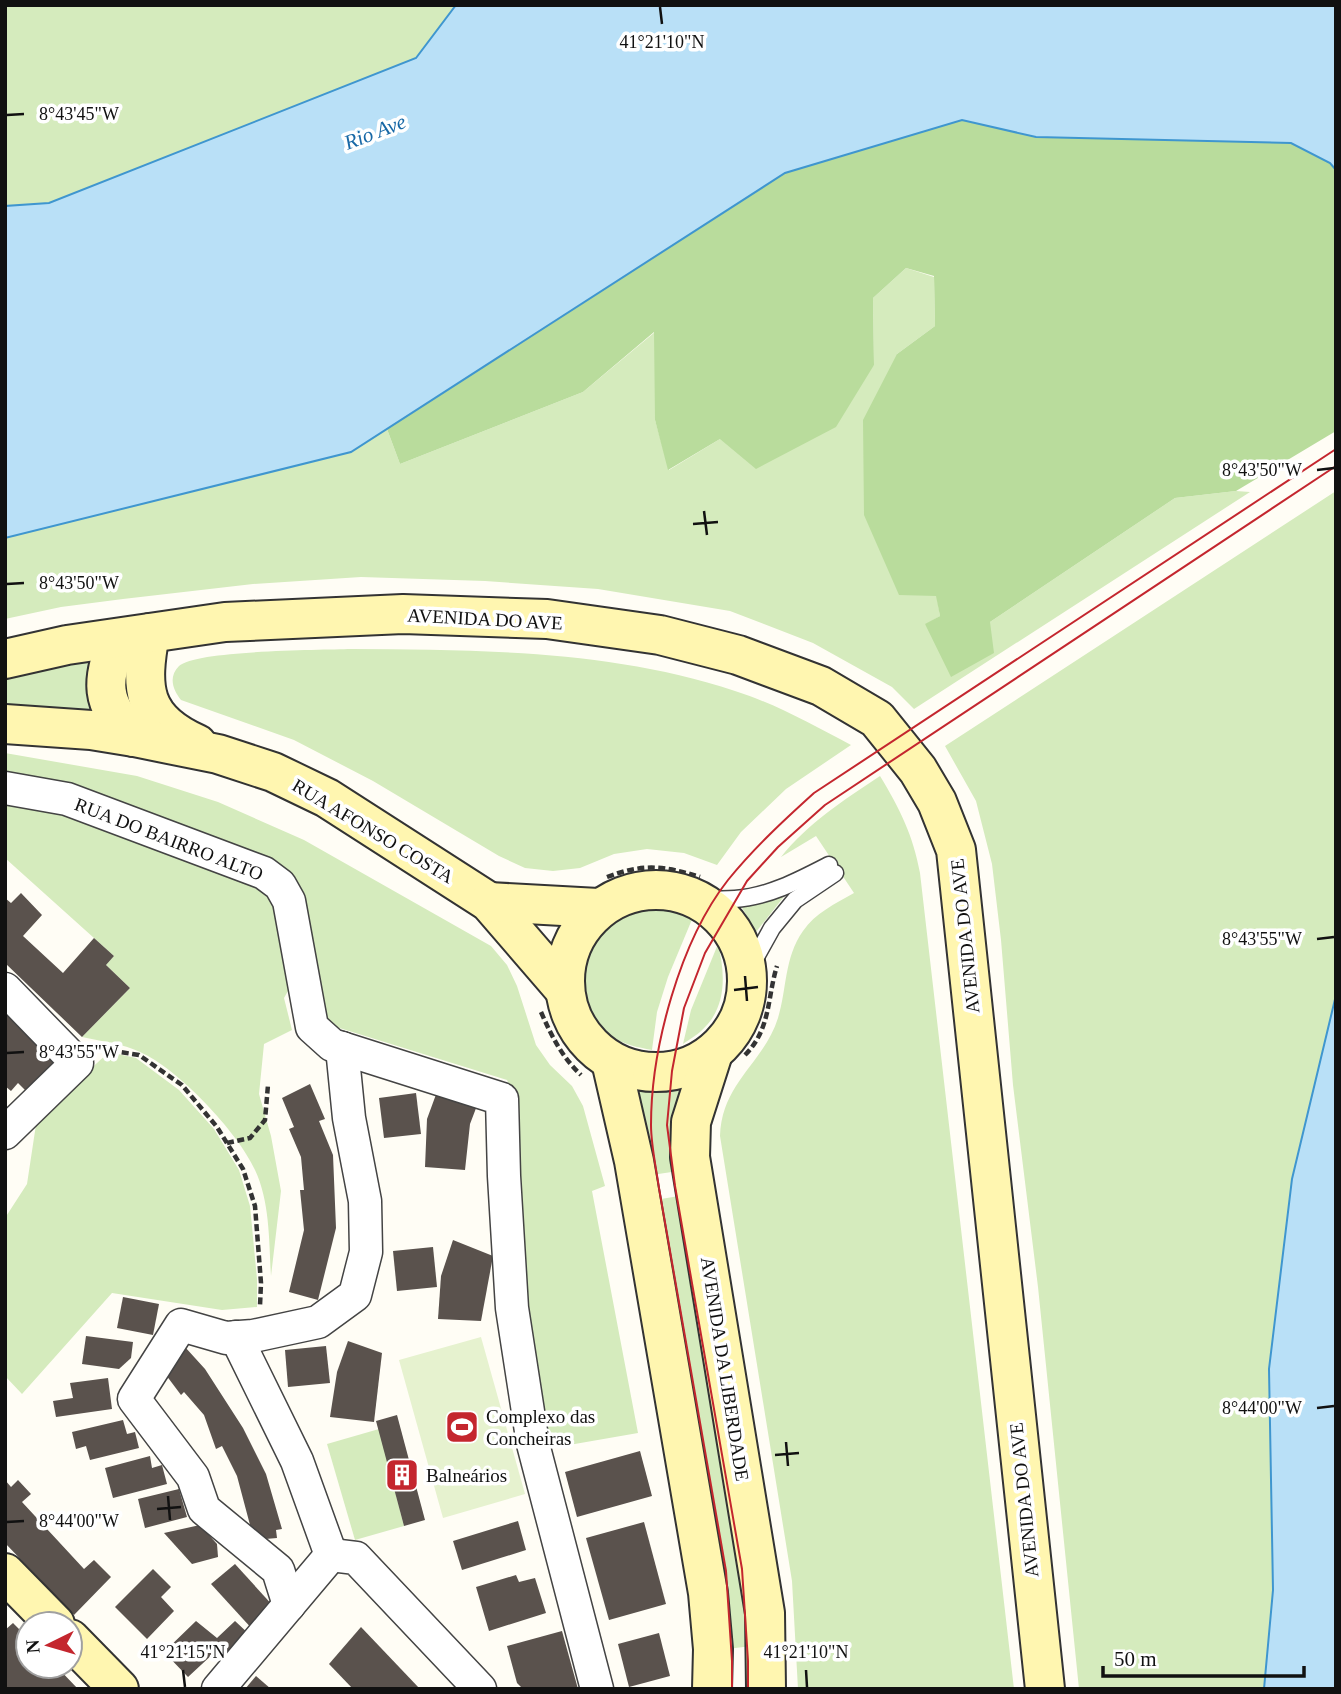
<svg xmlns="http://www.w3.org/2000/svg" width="1341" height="1694" viewBox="0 0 1341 1694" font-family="'Times New Roman',serif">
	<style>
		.green { fill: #d5ebbd }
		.forest { fill: #b9dc9c }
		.pitch { fill: #e6f2cf }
		.water { fill: #b9e0f7; stroke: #3f96cf; stroke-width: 2 }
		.building { fill: #5a524d }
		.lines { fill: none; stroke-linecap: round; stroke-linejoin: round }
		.lane-casing { stroke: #444; stroke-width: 19 }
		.street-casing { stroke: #444; stroke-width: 35 }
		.secondary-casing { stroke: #333; stroke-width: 42 }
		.path { stroke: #333; stroke-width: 4.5; stroke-dasharray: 7 3.5; stroke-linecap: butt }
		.lane { stroke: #fff; stroke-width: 16 }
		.street { stroke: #fff; stroke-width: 32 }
		.secondary { stroke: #fff6b0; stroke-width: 38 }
		.tram { stroke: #c4262e; stroke-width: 2 }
		.ticks { fill: none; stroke: #111; stroke-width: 2.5 }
		.labels { text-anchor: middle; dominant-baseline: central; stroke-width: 7; stroke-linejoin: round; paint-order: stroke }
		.street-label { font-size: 19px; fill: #111; stroke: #fff }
		.poi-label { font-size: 19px; fill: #111; stroke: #fff; text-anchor: start }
		.water-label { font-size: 21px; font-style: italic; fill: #1768a6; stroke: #fff }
		.ticks-label { font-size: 18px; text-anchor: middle; fill: #111; stroke: #fff; stroke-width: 7; stroke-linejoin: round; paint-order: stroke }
	</style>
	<rect width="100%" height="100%" fill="#fffdf5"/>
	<g class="green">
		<path d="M5 5H456L416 58 49 203 5 206Z"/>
		<path d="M906 268 934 277 935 326 897 354 940 616 925 625 990 622 1175 498 1236 491 1250 492 914 709 892 687 813 643 730 611 598 589 485 581 361 577 253 584 123 599 61 607 5 619V538L351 452 387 429 400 464 583 392 655 332V420L669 470 720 439 874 365 873 298Z"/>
		<path d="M1336 491V995L1292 1179 1269 1369 1273 1590 1264 1689H1079L1038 1287 1013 1085 1001 940 992 864 976 801 945 746Z"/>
		<path d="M351 649C480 650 612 650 735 691 776 704 813 725 851 745L786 789 741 832 717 865 684 853 647 849 614 854 580 868 553 871 525 868 499 856 373 781 294 740 181 700C173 690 168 677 179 666 196 650 322 650 351 649Z"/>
		<path d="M92 661C84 682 87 698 95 719L5 714V672Z"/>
		<path d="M5 753 137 776 218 802 304 840 491 946 507 965 517 986 536 1045 550 1065 572 1086 583 1106 605 1186 592 1191 638 1433 546 1449 526 1324 513 1093 507 1080 333 1026 319 1009 301 906 5 777Z"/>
		<path d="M880 776C900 809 913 835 920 873L1014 1689H798L792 1581 720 1136C722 1082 764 1063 778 1018 787 989 784 958 803 931 815 913 835 904 854 893L816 836 781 857C808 823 844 800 880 776Z"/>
		<path d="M5 798 50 805 259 885 275 895 292 984 284 998 292 1030 264 1044 259 1094 271 1136 281 1191 271 1276C269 1242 270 1202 255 1170 238 1132 177 1068 140 1052 123 1044 101 1041 82 1037L130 988 106 965 114 956 5 858Z"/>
		<path d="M786 894 756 932 741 906Z"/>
		<path d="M662 905 682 910 693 917 668 977 657 1012 652 1050C637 1047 624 1045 611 1036 573 1007 579 939 620 915 632 908 648 907 662 905Z"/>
		<path d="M718 944C725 972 727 1005 705 1027 699 1034 690 1039 683 1044L691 1010Z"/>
		<path d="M109 1052 136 1058 179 1090 214 1129 239 1170 250 1206 257 1279V1307L222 1310 112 1293 22 1394 5 1376V1218L27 1184 37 1118Z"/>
		<path d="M687 1086 685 1170 645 1176 627 1090Z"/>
		<path d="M691 1194 760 1645 719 1650 649 1201Z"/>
		<path d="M379 1429 404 1526 355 1540 327 1444Z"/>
	</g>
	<path class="forest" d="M962 120 1036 137 1291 143 1330 163 1336 170V431L1236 491 1175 498 990 622 994 653 951 677 925 624 940 616 936 596 899 595 864 515 863 420 897 354 935 326 934 276 906 268 873 298 874 365 836 427 756 469 720 439 668 470 655 420 654 332 583 392 400 464 387 429 785 173Z"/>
	<path class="pitch" d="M481 1337 525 1494 443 1518 399 1360Z"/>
	<g class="water">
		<path d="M456 5H1336V170L1330 163 1291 143 1036 137 962 120 785 173 351 452 5 538V206L49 203 416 58Z"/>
		<path d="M1336 995V1689H1264L1273 1590 1269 1369 1292 1179Z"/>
	</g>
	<g class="building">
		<path d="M21 893 42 915 23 936 63 973 94 938 114 956 106 965 130 988 82 1037 5 963V898L11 903Z"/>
		<path d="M5 1005 59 1058 26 1091 18 1083 11 1091 5 1086Z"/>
		<path d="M310 1084 325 1119 319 1121 333 1155 336 1228 318 1300 289 1292 304 1230 300 1190H304L301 1157 289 1129 294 1127 282 1098Z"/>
		<path d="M438 1089 478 1103 470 1124 465 1170 425 1167 427 1119Z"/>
		<path d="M416 1093 421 1134 384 1138 379 1098Z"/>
		<path d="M453 1240 493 1256 481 1321 438 1319 441 1276Z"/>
		<path d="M433 1247 437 1287 397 1291 393 1251Z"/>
		<path d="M123 1297 159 1304 153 1335 117 1328Z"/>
		<path d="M86 1336 133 1342 131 1358 119 1369 82 1364Z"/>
		<path d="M348 1341 382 1353 374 1422 330 1417 337 1372Z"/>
		<path d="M326 1346 330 1383 288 1387 285 1350Z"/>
		<path d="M185 1347 205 1369 243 1428 266 1474 282 1529 276 1530 277 1538 254 1540 237 1476 222 1446 216 1449 204 1415 184 1392 181 1395 163 1371Z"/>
		<path d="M108 1378 112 1409 56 1417 53 1401 73 1398 70 1383Z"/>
		<path d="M397 1415 425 1520 404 1526 376 1421Z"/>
		<path d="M123 1420 127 1434 135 1432 139 1448 90 1460 86 1446 76 1449 72 1432Z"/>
		<path d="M640 1451 652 1496 577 1517 565 1472Z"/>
		<path d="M150 1456 152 1468 162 1465 167 1484 113 1498 105 1468Z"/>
		<path d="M5 1480 11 1487 18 1480 31 1494 22 1502 84 1569 94 1560 111 1577 74 1615 5 1543Z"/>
		<path d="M179 1489 187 1517 145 1528 138 1499Z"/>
		<path d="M518 1521 526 1550 462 1570 453 1541Z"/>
		<path d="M644 1522 666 1604 609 1620 586 1538Z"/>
		<path d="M200 1525 217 1544 218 1557 192 1564 164 1533Z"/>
		<path d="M235 1564 275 1608 254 1631 211 1584Z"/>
		<path d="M153 1569 171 1587 161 1597 174 1611 147 1639 115 1607Z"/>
		<path d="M516 1575 519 1582 535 1578 546 1613 489 1631 476 1587Z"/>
		<path d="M196 1621 217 1638 235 1621 250 1635 225 1662 215 1652 188 1677 164 1652Z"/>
		<path d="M13 1623 28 1638V1666H56L78 1689H5V1630Z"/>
		<path d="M361 1627 420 1689H353L329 1664Z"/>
		<path d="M562 1631 578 1689H523L517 1683 507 1646Z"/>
		<path d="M659 1633 670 1676 629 1687 618 1644Z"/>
		<path d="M256 1676 271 1689H245Z"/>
	</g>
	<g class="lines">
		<defs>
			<g id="lane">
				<path d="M696 899C709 899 722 900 735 899 768 897 800 880 829 865"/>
				<path d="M747 973 772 928 795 900 835 873"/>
			</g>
			<g id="street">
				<path d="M5 788 67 799 264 873 280 885 289 901 312 1027 332 1045 502 1099 504 1176 512 1308 533 1444 597 1689"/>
				<path d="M5 989 77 1063 5 1133"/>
				<path d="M236 1337 297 1461 331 1555"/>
				<path d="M331 1555 356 1558 480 1689"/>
				<path d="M289 1605 278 1570 204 1509 193 1477 134 1399 181 1325 226 1338 253 1336 318 1322 355 1295 366 1252 365 1201 349 1118 342 1048"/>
				<path d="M218 1689 331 1555"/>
			</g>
			<g id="secondary">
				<path d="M150 633C140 688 141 719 197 744"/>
				<path d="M119 638C100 679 100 705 134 737"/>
				<path d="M5 659 67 645 225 622 403 614 547 619 660 635 738 655 821 686 877 719 918 770 937 802 956 850 1045 1689"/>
				<path d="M5 724 91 730 134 737 218 754 273 772 327 798 489 902 564 989"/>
				<circle cx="656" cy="981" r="91"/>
				<path d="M489 902 598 908"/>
				<path d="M713 1053 691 1122 690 1157 765 1613 766 1689"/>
				<path d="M611 1061 634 1161 708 1593 713 1649 712 1689"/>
				<path d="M5 1573 55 1624"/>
				<path d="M70 1639 119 1689"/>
			</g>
		</defs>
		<use href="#lane" class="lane-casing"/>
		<use href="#street" class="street-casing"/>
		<use href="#secondary" class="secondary-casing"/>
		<g class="path">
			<path d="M607 877C644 863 664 866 700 877"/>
			<path d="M541 1012C552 1037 562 1057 581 1075"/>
			<path d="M101 1049 139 1055 182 1085 217 1127 243 1169 255 1206 261 1283 260 1306"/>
			<path d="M745 1055C771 1029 767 998 777 966"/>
			<path d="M227 1143 250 1138 265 1120 268 1085"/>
		</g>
		<use href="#lane" class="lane"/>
		<use href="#street" class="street"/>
		<use href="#secondary" class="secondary"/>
		<g class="tram">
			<path d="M732 1689V1661L726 1571 659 1188C656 1167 651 1145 651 1125 651 1048 680 941 728 880 754 848 783 821 814 793L1336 449"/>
			<path d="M748 1689V1661L742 1569 675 1186 667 1125 672 1071 684 1008 705 953 747 881 778 847 825 805 1336 466"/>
		</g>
	</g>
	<path class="ticks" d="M660 7 662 24M7 115 24 114M1317 470 1334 468M704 511 707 535M693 524 718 522M7 584 24 583M1317 939 1334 937M745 976 747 1001M734 990 758 987M7 1053 24 1052M1317 1408 1334 1406M786 1442 788 1466M775 1455 799 1453M168 1496 170 1520M157 1509 181 1507M7 1522 24 1521M183 1670 185 1687M806 1670 807 1687"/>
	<defs>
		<symbol id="stadium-square" viewBox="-11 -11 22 22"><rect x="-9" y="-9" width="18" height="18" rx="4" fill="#c4262e" stroke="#fff"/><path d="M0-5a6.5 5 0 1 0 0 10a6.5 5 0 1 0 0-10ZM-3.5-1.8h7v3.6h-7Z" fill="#fff"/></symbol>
		<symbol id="building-square" viewBox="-11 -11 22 22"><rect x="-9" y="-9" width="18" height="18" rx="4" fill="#c4262e" stroke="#fff"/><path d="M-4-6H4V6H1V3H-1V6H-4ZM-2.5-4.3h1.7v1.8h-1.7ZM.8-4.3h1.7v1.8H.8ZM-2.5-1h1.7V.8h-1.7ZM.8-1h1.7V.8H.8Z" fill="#fff"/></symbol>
	</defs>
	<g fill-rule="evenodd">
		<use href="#stadium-square" x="443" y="1408" width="38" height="38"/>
		<use href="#building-square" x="383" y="1456" width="38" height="38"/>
	</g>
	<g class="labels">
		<g class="street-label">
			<text transform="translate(485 619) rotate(3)">AVENIDA DO AVE</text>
			<text transform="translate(373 831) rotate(31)">RUA AFONSO COSTA</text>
			<text transform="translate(169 839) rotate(21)">RUA DO BAIRRO ALTO</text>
			<text transform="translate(965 936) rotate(-96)">AVENIDA DO AVE</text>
			<text transform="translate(725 1369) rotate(81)">AVENIDA DA LIBERDADE</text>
			<text transform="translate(1024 1500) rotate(-96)">AVENIDA DO AVE</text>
		</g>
		<g class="poi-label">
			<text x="486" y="1416">Complexo das<tspan x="486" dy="22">Concheiras</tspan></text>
			<text x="426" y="1475">Balneários</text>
		</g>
		<g class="water-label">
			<text transform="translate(375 132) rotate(-21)">Rio Ave</text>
		</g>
	</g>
	<g class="ticks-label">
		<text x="662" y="48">41°21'10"N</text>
		<text x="79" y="120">8°43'45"W</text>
		<text x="1262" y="476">8°43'50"W</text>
		<text x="79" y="589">8°43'50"W</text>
		<text x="1262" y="945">8°43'55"W</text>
		<text x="79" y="1058">8°43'55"W</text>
		<text x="1262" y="1414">8°44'00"W</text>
		<text x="79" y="1527">8°44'00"W</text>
		<text x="183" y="1658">41°21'15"N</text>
		<text x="806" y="1658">41°21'10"N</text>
	</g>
	<rect width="1341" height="1694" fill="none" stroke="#111111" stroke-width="14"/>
	<g transform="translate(49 1645) rotate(265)"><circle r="33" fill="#ffffff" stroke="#a0a0a0" stroke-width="2"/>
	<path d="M0-5L12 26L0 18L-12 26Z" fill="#c4262e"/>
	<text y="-10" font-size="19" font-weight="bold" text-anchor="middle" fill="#111111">N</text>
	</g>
	<path d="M1103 1666v10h201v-10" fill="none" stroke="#111111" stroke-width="3.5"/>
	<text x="1114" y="1666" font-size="21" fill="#111111" stroke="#ffffff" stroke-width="5" paint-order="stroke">50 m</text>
</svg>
